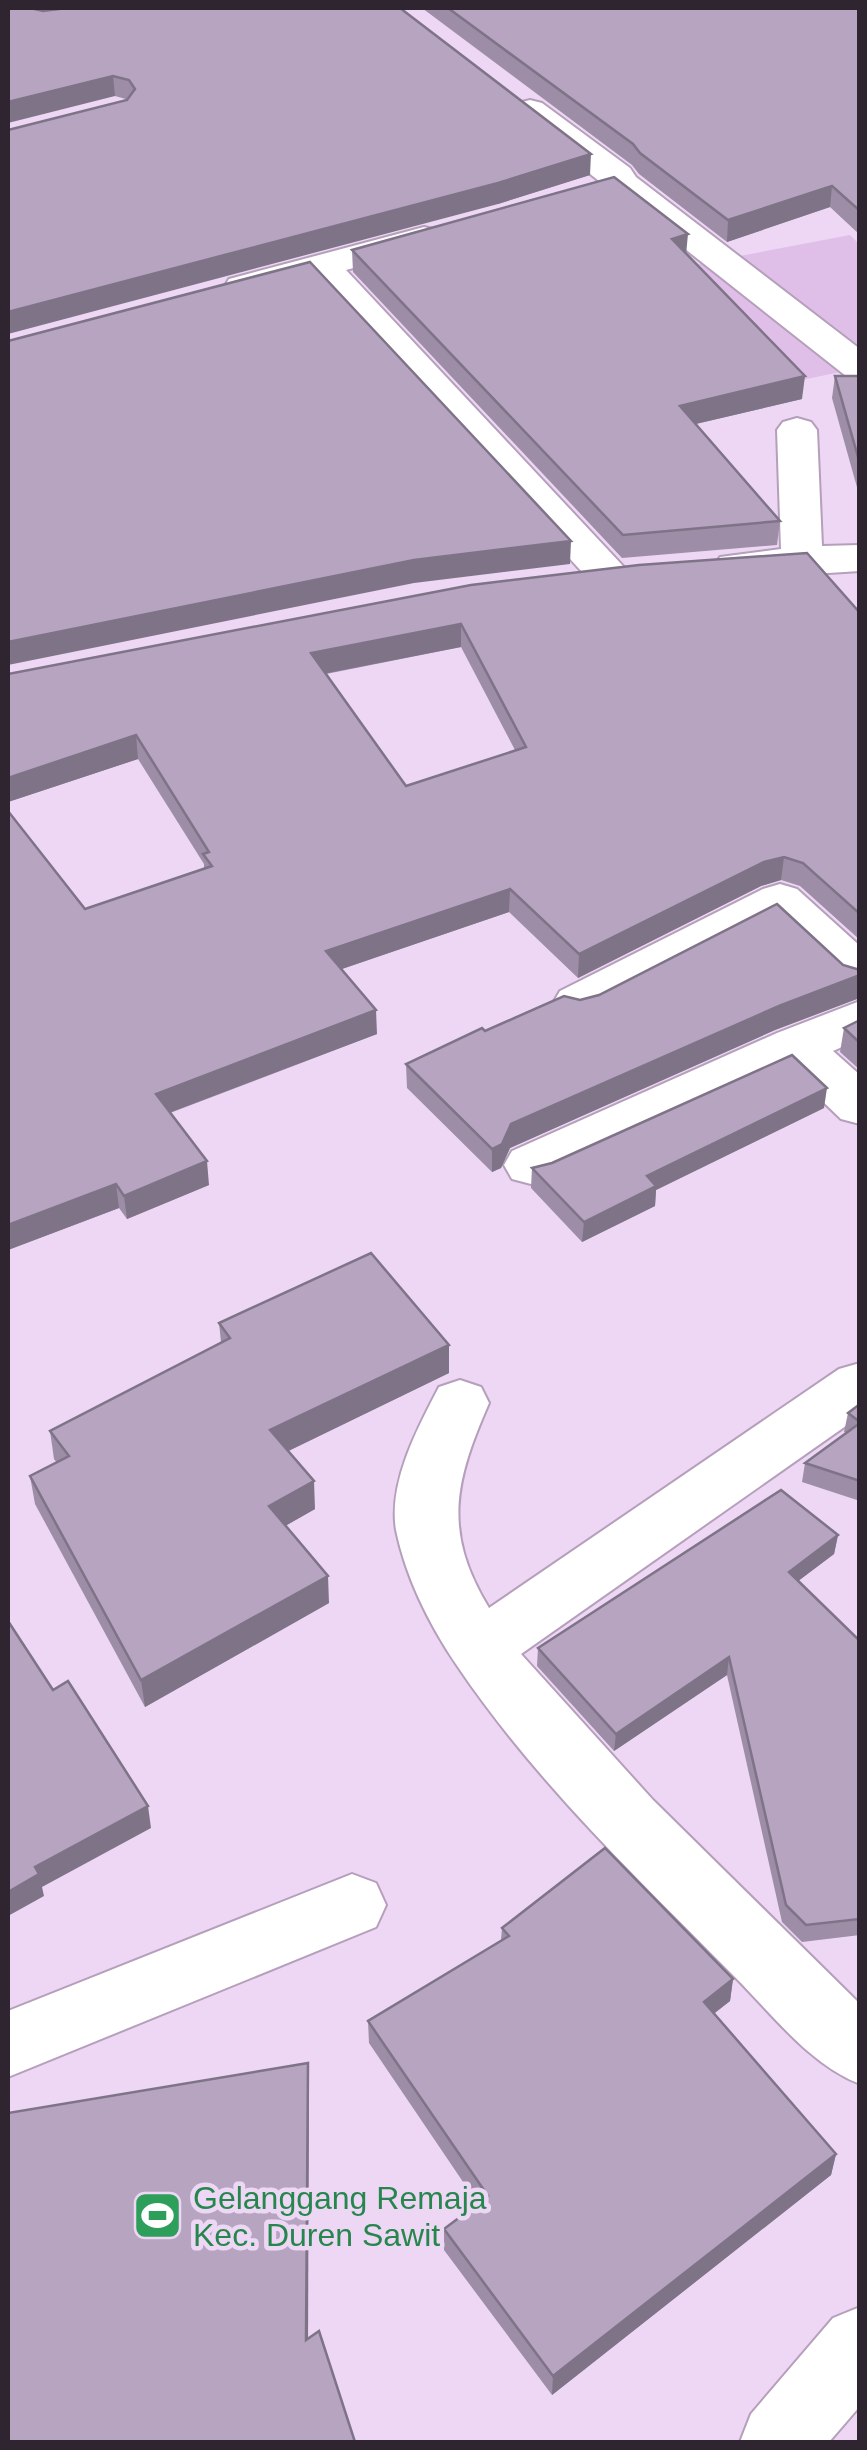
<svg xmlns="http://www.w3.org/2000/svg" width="867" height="2450" viewBox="0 0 867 2450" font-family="Helvetica,sans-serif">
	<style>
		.green { fill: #dfbee8 }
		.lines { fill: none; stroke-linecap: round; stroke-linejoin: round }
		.minor-casing { stroke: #b59fbb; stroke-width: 4 }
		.minor { fill: #fff; fill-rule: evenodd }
		.wall { fill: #9d8da6; fill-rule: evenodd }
		.shaded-wall { fill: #7f7387 }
		.building { fill: #b6a4c1; stroke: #7f7387; stroke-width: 2.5; fill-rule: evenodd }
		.labels { text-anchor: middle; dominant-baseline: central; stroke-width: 9; stroke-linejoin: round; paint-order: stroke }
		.near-leisure-label { font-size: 32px; fill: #27864d; stroke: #edd7f4; text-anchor: start }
	</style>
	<rect width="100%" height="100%" fill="#edd7f4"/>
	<path class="green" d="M850 235 859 244V368L802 380 693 265Z"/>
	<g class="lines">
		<defs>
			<g id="minor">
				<path d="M530 100 542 103 630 168 636 177 860 349V379L846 376 518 117 513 110 518 103Z"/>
				<path d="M424 227 437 230 442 238 437 246 346 270 624 567 630 576 624 585 609 589 594 585 316 282 312 279 242 298 229 295 224 287 229 279Z"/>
				<path d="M797 418 811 422 817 430 822 546 860 545V571L735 579 720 575 714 566 720 557 781 549 777 430 783 422Z"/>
				<path d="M780 884 797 889 860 946V991L842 986 775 923 596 1015 578 1020 560 1015 553 1003 560 991 763 889Z"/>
				<path d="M860 1001V1039L833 1051 860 1075V1124L841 1119 790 1070 550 1179 531 1184 512 1179 504 1165 512 1151 777 1033Z"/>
				<path d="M860 1363V1416L521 1654 653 1800 860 2004V2084C810 2065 772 2014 735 1977 639 1880 535 1781 458 1667 430 1626 406 1578 396 1530 388 1483 418 1427 439 1387L460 1380 481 1387 489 1403C455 1481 442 1531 489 1608L839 1369Z"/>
				<path d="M352 1874 376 1883 386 1905 376 1927 8 2077V2011Z"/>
				<path d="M860 2307V2406L829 2442H740L751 2414 833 2318Z"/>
			</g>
		</defs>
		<use href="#minor" class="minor-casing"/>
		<use href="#minor" class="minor"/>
	</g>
	<g class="wall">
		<path d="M8 8 590 175 498 204 115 96Z"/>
		<path d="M422 8H860V235L830 207 727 242 639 174 632 165Z"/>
		<path d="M352 250 686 253 802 399 696 424 780 521 777 545 622 558 353 272Z"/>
		<path d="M835 376H860V498L832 398Z"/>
		<path d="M471 585 860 613V940L800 886 781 880 761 886 578 978 509 912 342 969 377 1034 170 1113 209 1185 127 1219 119 1208 8 1250 85 909 204 868V864L138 759 8 802V674ZM461 647 515 750 406 786 326 674Z"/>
		<path d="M843 965 860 970V998L775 1030 510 1148 501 1168 492 1172 407 1088 406 1064 485 1031 580 1000Z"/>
		<path d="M860 1020V1070L840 1052 844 1028Z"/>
		<path d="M824 1108 656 1190 655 1206 582 1242 531 1188 532 1168Z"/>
		<path d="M219 1323 449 1373 288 1451 315 1509 285 1526 329 1603 145 1707 35 1504 30 1476 57 1463 54 1459 50 1431 221 1342Z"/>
		<path d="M860 1404V1501L802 1482 805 1463 846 1433 844 1432 848 1413Z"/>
		<path d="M838 1535 834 1554 798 1581 860 1641V1935L802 1942 782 1922 727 1675 614 1751 537 1666 538 1648Z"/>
		<path d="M502 1928 733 1979 730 2001 714 2013 836 2154 831 2175 552 2395 444 2250V2229L478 2204 369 2043 368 2021 501 1940Z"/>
	</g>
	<g class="shaded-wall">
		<path d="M113 76 115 96 8 123V102Z"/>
		<path d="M591 154 590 175 498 204 8 334V312Z"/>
		<path d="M832 186 830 207 727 242 728 220Z"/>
		<path d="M688 234 686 255 672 239Z"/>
		<path d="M805 376 802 399 678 428 680 406Z"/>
		<path d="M571 541 570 564 414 583 8 665V642L414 560Z"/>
		<path d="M461 624V647L312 676 311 653Z"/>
		<path d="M136 735 138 759 8 802V778Z"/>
		<path d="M784 857 781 880 761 886 578 978 579 954 764 862Z"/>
		<path d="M510 889 509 912 327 974 326 951Z"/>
		<path d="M860 975 859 998 775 1030 510 1148 501 1168 492 1172V1149L511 1124 779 1006Z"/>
		<path d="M376 1010 377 1034 158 1117 156 1094Z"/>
		<path d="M827 1088 824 1108 656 1190 655 1206 582 1242 584 1222 647 1176Z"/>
		<path d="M207 1161 209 1185 127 1219 124 1196Z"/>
		<path d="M116 1184 119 1208 8 1250V1225Z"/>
		<path d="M449 1345V1373L272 1459 270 1430Z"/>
		<path d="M314 1481 315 1509 271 1534 269 1506Z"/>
		<path d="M838 1535 834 1554 785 1591 789 1572Z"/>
		<path d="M328 1576 329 1603 145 1707 141 1680Z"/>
		<path d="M729 1657 727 1675 614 1751 616 1734Z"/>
		<path d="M148 1806 151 1828 42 1887 44 1896 8 1916V1892L35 1867Z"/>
		<path d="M733 1979 730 2001 701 2024 704 2002Z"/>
		<path d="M308 2063 309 2076 308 2352 306 2340Z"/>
		<path d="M836 2154 831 2175 552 2395 553 2376Z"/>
	</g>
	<g class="building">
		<path d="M8 8H30L43 11 67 8H400L591 154 498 183 8 312V130L127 100 135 89 129 80 113 76 8 102Z"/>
		<path d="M448 8H860V211L832 186 728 220 640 153 633 144Z"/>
		<path d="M614 177 688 234 672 239 805 376 680 406 780 521 623 535 352 250Z"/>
		<path d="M310 262 571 541 414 560 8 642V341Z"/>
		<path d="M835 376H860V464Z"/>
		<path d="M807 553 860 613V914L803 863 784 857 764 862 579 954 510 889 326 951 376 1010 156 1094 207 1161 124 1196 116 1184 8 1225V811L85 909 212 866 203 854 209 852 136 735 8 778V674L471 585 639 565ZM461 624 526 747 406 786 311 653Z"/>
		<path d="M777 904 843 965 860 970V975L779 1006 511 1124 502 1144 492 1149 406 1064 482 1028 485 1031 564 996 580 1000 599 995Z"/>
		<path d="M860 1020V1043L844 1028Z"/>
		<path d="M792 1055 827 1088 647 1176 656 1186 584 1222 532 1168 552 1163Z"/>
		<path d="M371 1253 449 1345 270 1430 314 1481 269 1506 328 1576 141 1680 30 1476 69 1456 50 1431 230 1338 219 1323Z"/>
		<path d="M860 1404V1422L848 1413Z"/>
		<path d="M860 1423V1481L805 1463Z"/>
		<path d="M781 1490 838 1535 789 1572 860 1641V1919L806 1925 786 1905 729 1657 616 1734 538 1648Z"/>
		<path d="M8 1621 53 1690 68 1681 148 1806 35 1867 39 1874 8 1892Z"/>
		<path d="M605 1848 733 1979 704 2002 836 2154 553 2376 444 2229 488 2196 368 2021 509 1936 502 1928Z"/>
		<path d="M308 2063 306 2340 319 2331 355 2442H8V2113Z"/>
	</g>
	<defs>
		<symbol id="stadium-square" viewBox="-11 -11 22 22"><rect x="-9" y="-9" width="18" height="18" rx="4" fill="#2e9e5b" stroke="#edd7f4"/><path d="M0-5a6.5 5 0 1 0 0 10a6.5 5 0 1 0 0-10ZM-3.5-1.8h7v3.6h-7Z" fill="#fff"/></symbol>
	</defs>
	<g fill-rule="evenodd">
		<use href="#stadium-square" x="130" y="2188" width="55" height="55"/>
	</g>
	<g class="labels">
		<g class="near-leisure-label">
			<text x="193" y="2198">Gelanggang Remaja<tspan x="193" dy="37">Kec. Duren Sawit</tspan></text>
		</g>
	</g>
	<rect width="867" height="2450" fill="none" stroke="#2e2530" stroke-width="20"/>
</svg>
